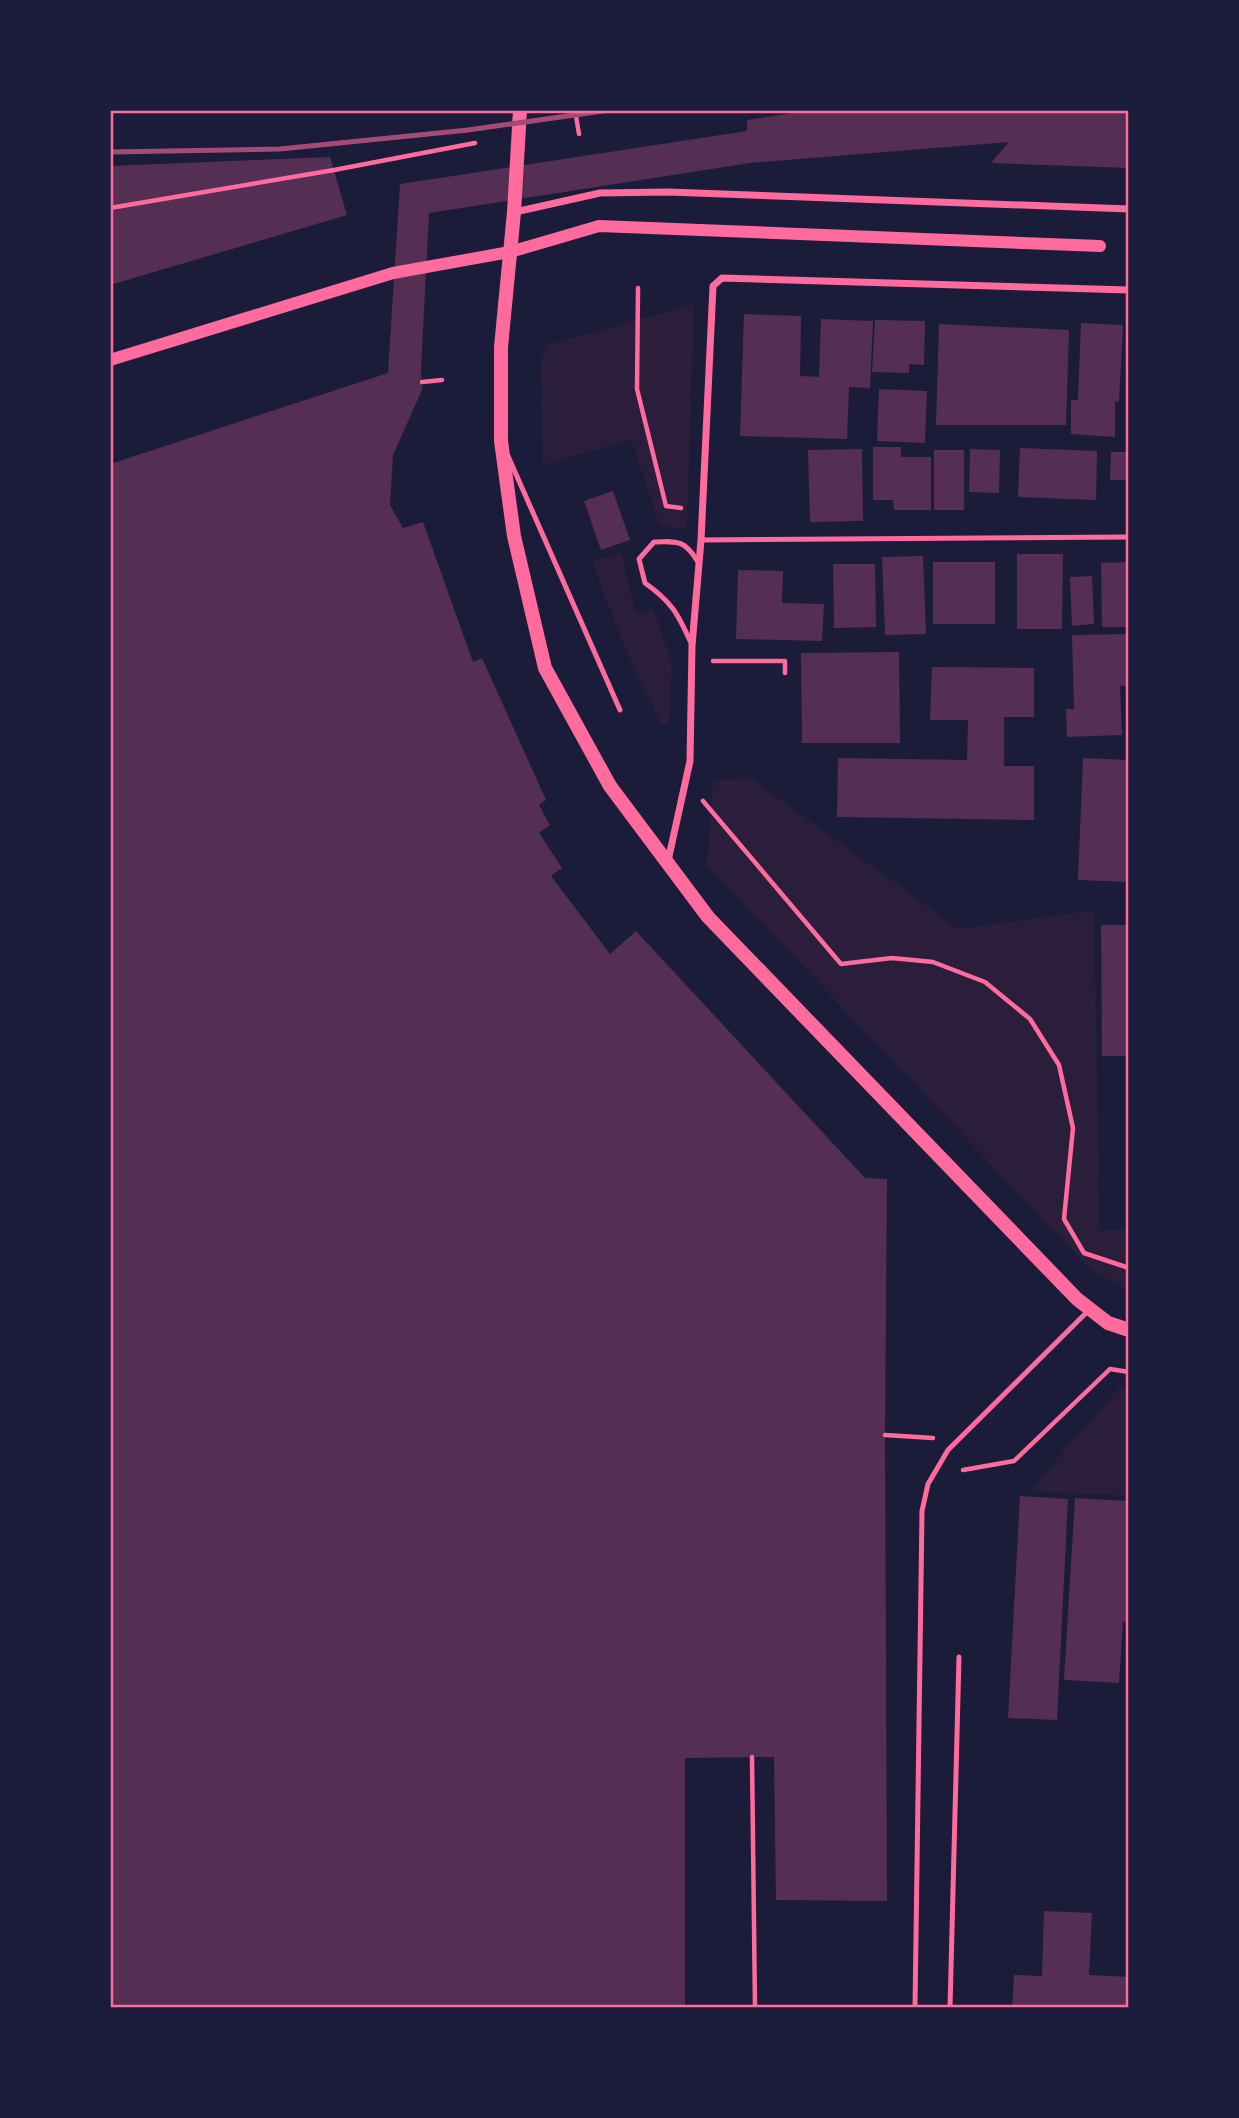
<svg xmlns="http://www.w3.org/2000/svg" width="1239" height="2118" viewBox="0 0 1239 2118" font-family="'DejaVu Sans',sans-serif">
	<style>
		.green { fill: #2a1e3b }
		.building { fill: #542f53 }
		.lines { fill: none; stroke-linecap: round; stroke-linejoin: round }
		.path { stroke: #ff6b9d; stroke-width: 4.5 }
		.service { stroke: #ff6b9d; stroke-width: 5 }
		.minor { stroke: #ff6b9d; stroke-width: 7 }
		.tertiary { stroke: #ff6b9d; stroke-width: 12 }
		.secondary { stroke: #ff6b9d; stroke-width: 14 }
		.rail { stroke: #a44b75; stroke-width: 5 }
		.neatline { fill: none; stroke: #ff6b9d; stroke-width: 2.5 }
	</style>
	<rect width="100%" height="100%" fill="#1b1b3a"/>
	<g class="green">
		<path d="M694 304 687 529 660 526 631 440 543 465 540 362 547 345Z"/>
		<path d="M621 553 636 614 653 608 672 663 669 723 661 725 624 646 592 561Z"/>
		<path d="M752 779 959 929 1094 910 1100 1230H1129V1290L1093 1272 707 865 713 780Z"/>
		<path d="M1120 1387 1129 1389V1496L1029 1491Z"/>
	</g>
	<g class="building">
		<path d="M813 110H903V112L929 110H1129V168L991 163 1009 142 750 163 429 213 421 369 422 390 393 455 390 505 403 528 423 522 473 662 482 658 546 800 539 805 550 825 539 833 562 868 551 876 610 954 636 931 865 1178 887 1179 885 1435 887 1901 776 1900 774 1757 685 1758V2008H110V464L388 373 400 184 747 131V120Z"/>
		<path d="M330 157 347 215 110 285V166Z"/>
		<path d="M744 314 801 316 800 376 819 377 821 319 873 321 870 388 849 387 847 439 740 436Z"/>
		<path d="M875 320 925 321 924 365 909 364V373L872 372Z"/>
		<path d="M1081 323 1123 325 1119 402 1115 401V437L1071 434V400H1078Z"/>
		<path d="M939 324 1069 330 1066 425H936Z"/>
		<path d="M879 389 927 391 925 443 877 441Z"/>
		<path d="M873 447H901V457H931V510H894L893 500H873Z"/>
		<path d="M1020 448 1097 451 1096 500 1018 497Z"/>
		<path d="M862 449 863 521 810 522 808 450Z"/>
		<path d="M970 449 1000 450 999 493 969 492Z"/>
		<rect x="934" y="450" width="30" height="60"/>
		<path d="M1111 452H1129V480H1110Z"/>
		<path d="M613 491 630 540 601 550 584 501Z"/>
		<path d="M1017 554H1063L1062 629H1017Z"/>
		<path d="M923 556 926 634 885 635 882 557Z"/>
		<rect x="933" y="562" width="62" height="62"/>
		<path d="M1129 562V627H1102L1101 563Z"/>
		<path d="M833 564H875L876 627 834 628Z"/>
		<path d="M738 570 783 571 782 603 824 604 822 641 736 639Z"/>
		<path d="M1092 576 1094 624 1072 626 1070 577Z"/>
		<path d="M1129 634V686H1120L1122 735 1067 737 1066 709H1074L1072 635Z"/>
		<path d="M899 652 900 743H802L801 653Z"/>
		<path d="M932 667 1034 668V717H1004V766H1034V820L837 817 838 758 967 760 968 720H930Z"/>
		<path d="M1083 758 1129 760V882L1078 880Z"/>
		<path d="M1101 925H1129V1056H1102Z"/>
		<path d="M1020 1496 1068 1499 1057 1720 1008 1718Z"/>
		<path d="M1075 1498 1129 1501V1622L1123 1621 1119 1683 1064 1680Z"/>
		<path d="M1044 1911 1092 1913 1089 1975 1129 1977V2008H1012L1014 1975 1042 1976Z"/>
	</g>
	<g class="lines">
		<g class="path">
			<path d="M575 110 579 134"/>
			<path d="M110 208 334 170 475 143"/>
			<path d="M638 288 637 389 666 506 681 508"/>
			<path d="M422 382 442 380"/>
			<path d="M713 661H785V673"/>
			<path d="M703 801 841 964 892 958 933 962 985 982 1030 1019 1059 1065 1073 1128 1064 1219 1084 1253 1129 1268"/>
			<path d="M885 1435 933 1438"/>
			<path d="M963 1470 1014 1461 1110 1369 1129 1372"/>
			<path d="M752 1757 755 2008"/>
		</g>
		<g class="service">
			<path d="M508 456 620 710"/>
			<path d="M701 540 1129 537"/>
			<path d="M691 643C678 614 672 602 645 583L639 559 654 542C678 541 685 540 698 562"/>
			<path d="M915 2008 922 1511 928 1484 948 1450 1090 1309"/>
			<path d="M950 2008 959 1657"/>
		</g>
		<g class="minor">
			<path d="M515 212 600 193 668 192 1129 209"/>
			<path d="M668 861 690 761 692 646 701 540 713 286 722 278 1129 290"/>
		</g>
		<path class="tertiary" d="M110 360 393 273 510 252 599 226 1100 246"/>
		<path class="secondary" d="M520 110 514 212 501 347V441L514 536 545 668 610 786 708 917 1077 1299 1108 1323 1129 1330"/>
		<path class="rail" d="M110 152 280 149 468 130 610 110"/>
	</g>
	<rect width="1239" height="2118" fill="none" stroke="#1b1b3a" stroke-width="224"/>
	<rect x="112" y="112" width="1015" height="1894" class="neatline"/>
</svg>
